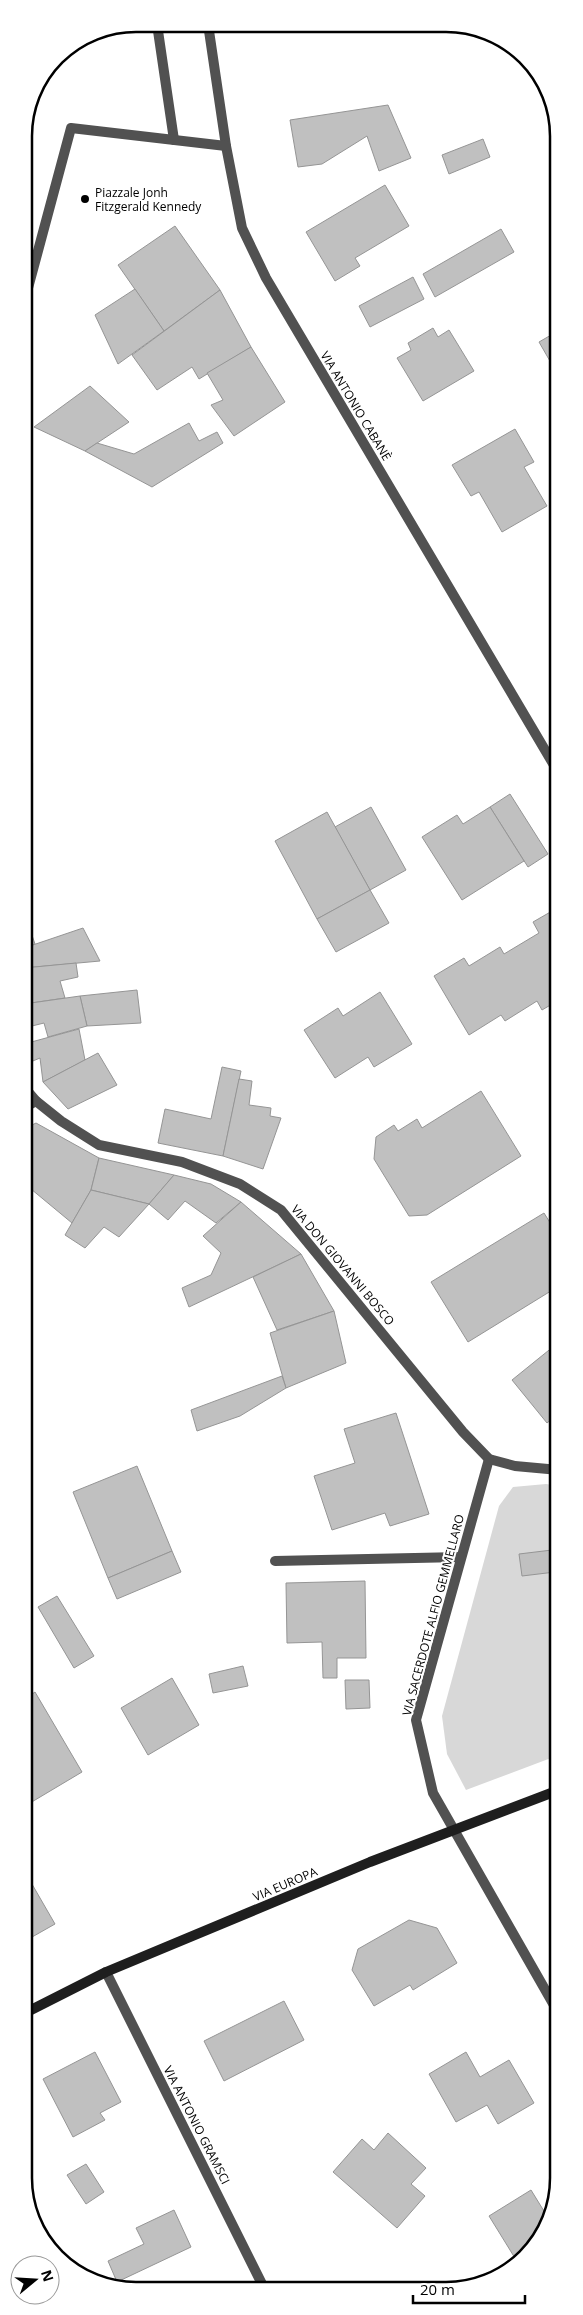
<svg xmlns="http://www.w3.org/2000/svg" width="583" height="2315" viewBox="0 0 583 2315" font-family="'Open Sans',sans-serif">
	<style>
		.green { fill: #d8d8d8 }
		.building { fill: #c0c0c0; stroke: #959595 }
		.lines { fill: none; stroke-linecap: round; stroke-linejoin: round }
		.street { stroke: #515151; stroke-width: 10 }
		.secondary { stroke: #1e1e1e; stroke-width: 10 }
		.poi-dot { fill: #000; stroke: #fff; stroke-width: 2 }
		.labels { text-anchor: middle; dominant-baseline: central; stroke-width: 4; stroke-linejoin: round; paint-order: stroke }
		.poi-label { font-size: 12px; fill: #000; stroke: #fff; text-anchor: start }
		.street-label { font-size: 12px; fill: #000; stroke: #fff }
		.rim { fill: none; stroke: #000; stroke-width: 2.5 }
	</style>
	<rect width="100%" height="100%" fill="#fff"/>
	<path class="green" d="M546 1484 559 1486V1755L466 1790 447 1754 442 1716 499 1506 513 1487Z"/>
	<g class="building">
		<path d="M388 105 411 158 379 171 367 136 322 164 298 167 290 120Z"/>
		<path d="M483 139 490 157 449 174 442 155Z"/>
		<path d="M385 185 409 226 355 258 360 266 335 281 306 232Z"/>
		<path d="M175 226 220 290 164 331 118 265Z"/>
		<path d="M501 229 514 252 435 297 423 274Z"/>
		<path d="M413 277 424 299 370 327 359 306Z"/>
		<path d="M135 289 164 331 118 364 95 315Z"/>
		<path d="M220 290 251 347 199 379 192 367 157 390 132 355Z"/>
		<path d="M433 328 438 337 449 330 474 371 423 401 397 358 411 350 408 343Z"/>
		<path d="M558 331V375L539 342Z"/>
		<path d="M251 347 285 402 234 436 211 405 223 400 207 373Z"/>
		<path d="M90 386 129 422 85 451 34 427Z"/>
		<path d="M189 423 199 441 217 432 223 443 152 487 85 451 97 443 134 454Z"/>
		<path d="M515 429 534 462 524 467 547 506 502 532 479 492 471 496 452 465Z"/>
		<path d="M510 794 548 854 528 867 490 807Z"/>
		<path d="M371 807 406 870 370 890 335 827Z"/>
		<path d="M490 807 524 861 462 900 422 837 457 815 463 824Z"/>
		<path d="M327 812 370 890 317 919 275 841Z"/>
		<path d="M370 890 389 923 336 952 317 919Z"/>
		<path d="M559 907V1000L542 1010 537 1001 505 1021 501 1015 469 1035 434 976 464 958 469 966 500 947 504 954 539 933 533 922Z"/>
		<path d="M24 912 35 944 24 948Z"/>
		<path d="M83 928 100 961 24 968V948Z"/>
		<path d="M76 963 78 977 60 981 65 998 24 1004V968Z"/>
		<path d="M137 990 141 1023 87 1026 80 996Z"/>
		<path d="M380 992 412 1044 374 1067 368 1057 335 1078 304 1030 338 1008 343 1016Z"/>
		<path d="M80 996 87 1026 48 1037 44 1023 24 1028V1004Z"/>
		<path d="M79 1029 85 1060 43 1082 40 1058 28 1063 24 1044Z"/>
		<path d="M98 1053 117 1085 68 1109 43 1082Z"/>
		<path d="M222 1067 241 1071 223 1156 158 1143 165 1109 211 1119Z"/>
		<path d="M239 1079 252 1081 249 1105 271 1108 270 1116 281 1118 263 1169 223 1156Z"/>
		<path d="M481 1091 521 1156 427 1215 409 1216 374 1159 376 1137 394 1125 398 1131 417 1119 422 1128Z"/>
		<path d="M36 1123 99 1158 91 1190 72 1223 31 1189 24 1164V1129Z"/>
		<path d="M99 1158 174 1175 149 1204 91 1190Z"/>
		<path d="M24 1164 31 1189 24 1193Z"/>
		<path d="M174 1175 211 1184 241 1202 216 1223 185 1201 168 1220 149 1204Z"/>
		<path d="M91 1190 149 1204 119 1237 104 1227 85 1248 65 1235Z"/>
		<path d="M241 1202 301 1254 189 1307 182 1288 211 1275 221 1253 203 1236Z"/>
		<path d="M544 1213 559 1237V1286L468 1342 431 1282Z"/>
		<path d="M301 1254 334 1311 277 1330 253 1277Z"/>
		<path d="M334 1311 346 1363 286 1388 270 1333Z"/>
		<path d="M559 1342V1413L547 1423 512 1380Z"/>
		<path d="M282 1376 286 1388 240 1416 197 1431 191 1410Z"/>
		<path d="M396 1413 429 1514 390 1526 385 1513 332 1530 314 1476 355 1463 344 1429Z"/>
		<path d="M137 1466 172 1551 108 1578 73 1492Z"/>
		<path d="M552 1550 555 1572 522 1576 519 1554Z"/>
		<path d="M172 1551 181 1572 117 1599 108 1578Z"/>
		<path d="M365 1581 366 1658H337V1678H323L322 1642 287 1643 286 1583Z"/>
		<path d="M57 1596 94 1656 74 1668 38 1607Z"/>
		<path d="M243 1666 248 1686 213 1693 209 1674Z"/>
		<path d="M172 1678 199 1725 148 1755 121 1708Z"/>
		<path d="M345 1680H369L370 1708 346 1709Z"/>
		<path d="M35 1692 82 1772 25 1806V1699Z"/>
		<path d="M25 1872 55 1924 25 1941Z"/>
		<path d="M409 1920 437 1928 457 1963 413 1990 410 1985 374 2006 352 1970 358 1949Z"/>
		<path d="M284 2001 304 2040 224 2081 204 2041Z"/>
		<path d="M95 2052 121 2102 100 2113 105 2120 73 2137 43 2079Z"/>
		<path d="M466 2052 480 2077 509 2060 534 2103 498 2124 487 2105 456 2122 429 2074Z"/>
		<path d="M388 2133 426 2168 411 2184 425 2196 397 2228 333 2172 362 2139 374 2150Z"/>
		<path d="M86 2164 104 2192 86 2204 67 2175Z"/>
		<path d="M531 2190 547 2216 531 2253 518 2263 489 2216Z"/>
		<path d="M174 2210 191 2247 117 2282 108 2261 144 2244 136 2228Z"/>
	</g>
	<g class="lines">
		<g class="street">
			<path d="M157 24 174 140"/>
			<path d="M208 24 226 146 242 228 266 278 558 772"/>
			<path d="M24 303 71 128 226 146"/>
			<path d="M24 1087 36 1101 61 1121 99 1145 182 1162 240 1184 281 1210 463 1432 489 1459 515 1466 559 1470"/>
			<path d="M24 1108 36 1101"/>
			<path d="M489 1459 416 1720 433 1793 559 2014"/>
			<path d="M275 1561 461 1557"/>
			<path d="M106 1972 265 2290"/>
		</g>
		<path class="secondary" d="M25 2013 106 1972 370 1862 559 1790"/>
	</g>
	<circle class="poi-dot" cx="85" cy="199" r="5"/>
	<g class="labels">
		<g class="poi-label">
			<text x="95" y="192">Piazzale Jonh<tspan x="95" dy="14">Fitzgerald Kennedy</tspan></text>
		</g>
		<g class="street-label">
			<text transform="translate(356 406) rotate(59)">VIA ANTONIO CABANÈ</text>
			<text transform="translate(343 1265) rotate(50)">VIA DON GIOVANNI BOSCO</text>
			<text transform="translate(433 1615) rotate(-75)">VIA SACERDOTE ALFIO GEMMELLARO</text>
			<text transform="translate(285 1884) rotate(-23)">VIA EUROPA</text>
			<text transform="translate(197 2125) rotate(63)">VIA ANTONIO GRAMSCI</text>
		</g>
	</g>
	<path d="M0 0H583V2315H0ZM136 32H446A104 104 0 0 1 550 136V2178A104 104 0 0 1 446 2282H136A104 104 0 0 1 32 2178V136A104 104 0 0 1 136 32Z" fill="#fff" fill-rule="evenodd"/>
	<path class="rim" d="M136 32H446A104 104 0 0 1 550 136V2178A104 104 0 0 1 446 2282H136A104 104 0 0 1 32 2178V136A104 104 0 0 1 136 32Z"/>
	<g transform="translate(35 2280) rotate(72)"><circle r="24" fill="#ffffff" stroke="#999999"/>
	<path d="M0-4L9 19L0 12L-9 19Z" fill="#000000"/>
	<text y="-8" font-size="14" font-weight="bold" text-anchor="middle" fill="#000000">N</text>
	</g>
	<path d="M413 2295v8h112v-8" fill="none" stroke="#000000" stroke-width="2.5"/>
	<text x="420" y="2295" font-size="15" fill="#000000" stroke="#ffffff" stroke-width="4" paint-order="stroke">20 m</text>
</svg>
